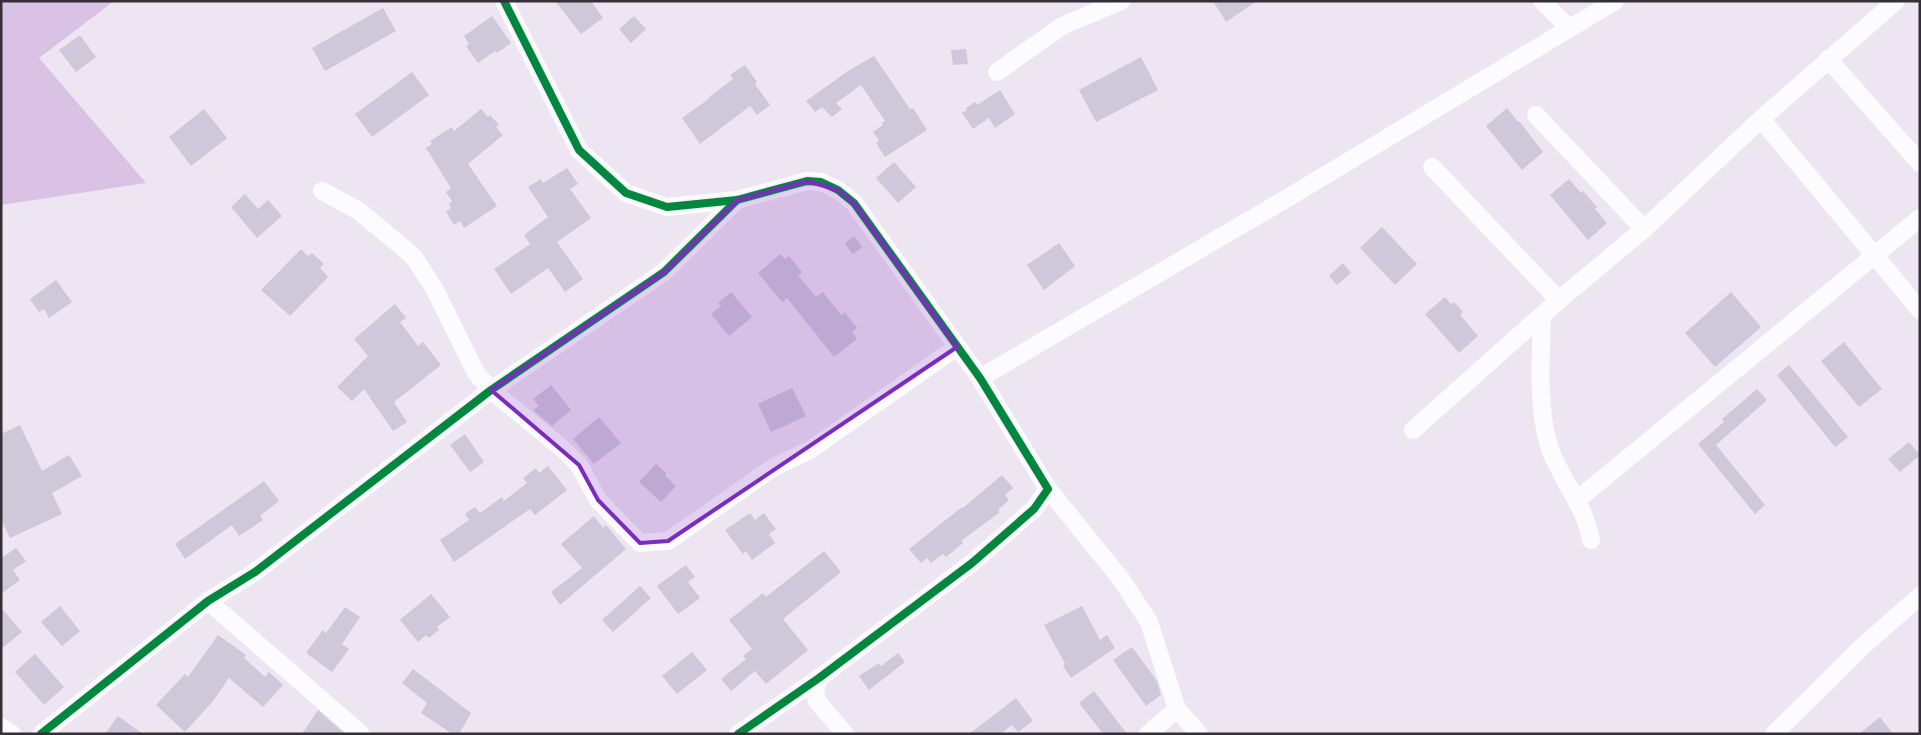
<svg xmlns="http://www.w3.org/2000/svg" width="1921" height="735" viewBox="0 0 1921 735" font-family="'Public Sans',sans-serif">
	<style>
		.green { fill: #d9c2e4 }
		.building { fill: #cec8da }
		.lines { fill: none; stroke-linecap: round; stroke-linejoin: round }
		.minor { stroke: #fcfbfd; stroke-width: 18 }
		.cycleway-casing { stroke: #f9effe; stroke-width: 11 }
		.cycleway { stroke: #00873e; stroke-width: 8 }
		.marked { fill: #7b2cbf; fill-opacity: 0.2; stroke: #7b2cbf; stroke-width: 4; stroke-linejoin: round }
	</style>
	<rect width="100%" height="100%" fill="#ede5f1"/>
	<path class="green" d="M1 1H114L39 58 146 183 1 205Z"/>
	<g class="building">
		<path d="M555 1H591L603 18 581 34Z"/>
		<path d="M1213 1H1257L1226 22Z"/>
		<path d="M383 8 396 31 325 71 312 48Z"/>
		<path d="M492 16 511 43 497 53 495 51 478 63 466 46 469 44 464 36Z"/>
		<path d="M634 16 646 29 631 43 619 29Z"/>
		<path d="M80 35 96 57 76 72 59 50Z"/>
		<path d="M966 49 968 64 953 65 951 50Z"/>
		<path d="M874 56 910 109 913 108 927 130 885 157 876 143 879 141 873 132 883 125 882 123 885 121 861 85 836 103 842 109 832 117 822 107 815 112 806 101 848 71Z"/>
		<path d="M1141 57 1158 90 1096 122 1079 90Z"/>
		<path d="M745 65 757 82 755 84 770 105 757 115 750 106 700 144 682 118 710 98 709 97 733 79 730 75Z"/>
		<path d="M412 72 429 95 372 137 355 114Z"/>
		<path d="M1000 90 1015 114 995 128 989 118 973 129 962 113 967 110 966 108 975 102 977 105Z"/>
		<path d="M1507 108 1518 122 1519 121 1543 152 1522 170 1486 126Z"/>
		<path d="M204 109 227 138 191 166 169 137Z"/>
		<path d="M481 109 488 117 490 115 499 125 496 127 503 135 468 164 497 206 464 228 460 221 454 225 446 212 451 208 449 204 452 201 446 192 451 188 426 148 432 144 430 141 452 127 454 131Z"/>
		<path d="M894 162 916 187 898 203 876 178Z"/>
		<path d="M567 168 578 184 570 189 591 218 557 242 583 279 565 292 548 268 511 294 494 269 530 244 524 235 548 217 528 187 541 179 543 183Z"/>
		<path d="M1569 179 1581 193 1583 191 1597 207 1595 209 1607 223 1588 240 1550 195Z"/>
		<path d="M245 194 258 209 268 200 282 216 257 238 231 207Z"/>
		<path d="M1382 227 1417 264 1395 285 1360 248Z"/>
		<path d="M854 236 862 247 853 254 845 244Z"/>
		<path d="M1059 243 1075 266 1044 290 1027 265Z"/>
		<path d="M301 249 308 256 312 253 324 264 320 268 328 277 290 316 261 290Z"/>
		<path d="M780 254 785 259 789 256 802 272 798 275 816 297 823 292 841 315 845 313 857 328 852 332 857 339 834 357 787 298 782 302 758 273Z"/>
		<path d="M1343 263 1351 273 1337 285 1329 276Z"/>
		<path d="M56 280 72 302 49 318 44 309 39 312 30 299Z"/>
		<path d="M731 292 752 317 729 336 711 314 721 306 718 303Z"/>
		<path d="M1731 292 1761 327 1715 367 1685 333Z"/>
		<path d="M1445 297 1451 304 1454 302 1463 312 1460 315 1478 336 1459 353 1425 314Z"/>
		<path d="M395 304 406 318 400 322 418 346 423 342 441 365 394 402 407 422 393 431 364 389 352 401 337 387 368 356 354 339Z"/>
		<path d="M1844 342 1882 389 1859 407 1821 361Z"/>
		<path d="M1789 365 1848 437 1835 447 1777 375Z"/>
		<path d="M551 385 571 410 552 426 533 410 539 406 533 399Z"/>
		<path d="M792 388 806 416 771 432 758 404Z"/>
		<path d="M1757 389 1767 400 1716 445 1765 505 1755 514 1698 444 1724 422 1722 419Z"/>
		<path d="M599 417 621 443 594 464 573 439Z"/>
		<path d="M20 425 42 471 69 455 82 476 52 493 62 514 10 538 1 519V434Z"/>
		<path d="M465 434 484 462 470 472 450 445Z"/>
		<path d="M1909 442 1920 455 1900 472 1888 459Z"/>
		<path d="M656 464 666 473 665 476 676 486 661 502 639 482Z"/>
		<path d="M548 466 567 490 535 515 530 509 454 562 440 540 469 520 465 514 475 507 480 513 502 497 504 501 527 483 523 478 536 468 539 473Z"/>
		<path d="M1002 475 1013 488 1005 495 1009 500 998 510 1000 512 961 541 963 543 946 557 943 554 931 563 927 558 921 563 909 549 962 507 963 508Z"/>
		<path d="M264 481 279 501 260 516 263 520 239 536 232 525 185 559 175 544Z"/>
		<path d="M750 513 755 520 764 513 776 529 769 534 775 543 752 560 746 551 743 554 725 530Z"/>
		<path d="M594 516 603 528 606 525 626 549 560 605 551 592 582 568 561 544Z"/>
		<path d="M16 548 26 561 13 570 20 580 1 594V555L3 557Z"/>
		<path d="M824 551 841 572 783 619 808 650 766 684 755 671 731 691 721 679 746 659 743 656 752 649 729 620 763 593 766 597Z"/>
		<path d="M686 565 695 577 688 582 700 598 678 614 657 586Z"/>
		<path d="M640 586 651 598 613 632 602 620Z"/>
		<path d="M431 594 450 617 437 627 439 630 429 638 426 635 418 642 400 620Z"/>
		<path d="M60 606 80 631 62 646 41 622Z"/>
		<path d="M1082 606 1100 640 1107 635 1115 648 1071 678 1063 666 1065 664 1044 625Z"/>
		<path d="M345 607 360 617 342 644 349 649 332 672 306 653 323 630 326 633Z"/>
		<path d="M1 608 22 632 1 649Z"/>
		<path d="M218 635 246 655 244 658 265 677 269 672 283 685 263 707 229 678 213 701 185 732 156 705 185 674 188 677Z"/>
		<path d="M1132 647 1157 681 1161 695 1146 706 1113 660Z"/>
		<path d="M692 652 707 670 677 694 662 676Z"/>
		<path d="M898 653 905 662 869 690 859 676 879 663 881 666Z"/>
		<path d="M35 654 64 687 44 705 15 672Z"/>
		<path d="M413 669 471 713 459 734H452L421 713 427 703 402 683Z"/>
		<path d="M1094 691 1127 734H1103L1079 703Z"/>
		<path d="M1016 698 1033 721 1018 732 1012 725 1000 734H969Z"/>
		<path d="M318 710 345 734H302Z"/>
		<path d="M118 716 143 734H105Z"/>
		<path d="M1880 717 1893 734H1859Z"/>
	</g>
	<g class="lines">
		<g class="minor">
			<path d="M504 1 579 150 626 193 667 207 737 200 807 181 821 182 838 190 854 203 980 378 1048 489 1034 509 972 563 819 678 738 734"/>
			<path d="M1542 1 1569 28"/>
			<path d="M1828 59 1920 163"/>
			<path d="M997 72 1062 26 1121 1"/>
			<path d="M1536 115 1644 229"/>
			<path d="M1761 119 1920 310"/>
			<path d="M1432 167 1559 300"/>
			<path d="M322 191 359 211 414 257 435 290 476 373 491 390 563 449 579 465 598 500 640 543 668 541 774 467 810 450 957 347"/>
			<path d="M1542 316C1541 356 1537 407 1549 446 1560 479 1585 505 1591 540"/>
			<path d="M980 378 1284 200 1615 1"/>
			<path d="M1413 430 1559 300 1644 229 1761 119 1896 1"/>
			<path d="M1048 489 1121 579 1149 622 1177 709"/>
			<path d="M1577 500 1920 218"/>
			<path d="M208 601 361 734"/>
			<path d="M819 678 815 693 817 701 845 734"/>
			<path d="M1 727 12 734"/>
			<path d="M41 734 208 601 255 572 491 390 664 272 737 200"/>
			<path d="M1148 734 1177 709 1199 734"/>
			<path d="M1774 734 1864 645 1920 596"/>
		</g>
		<defs>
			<g id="cycleway">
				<path d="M504 1 579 150 626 193 667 207 737 200 807 181 821 182 838 190 854 203 980 378 1048 489 1034 509 972 563 819 678 738 734"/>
				<path d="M41 734 208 601 255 572 491 390 664 272 737 200"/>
			</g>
		</defs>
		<use href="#cycleway" class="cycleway-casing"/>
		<use href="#cycleway" class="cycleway"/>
	</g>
	<path class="marked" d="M807 181 838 190 854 203 957 347 668 541 640 543 598 500 579 465 491 390 664 272 737 200Z"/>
	<rect width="1921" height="735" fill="none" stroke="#352f38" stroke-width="5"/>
</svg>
